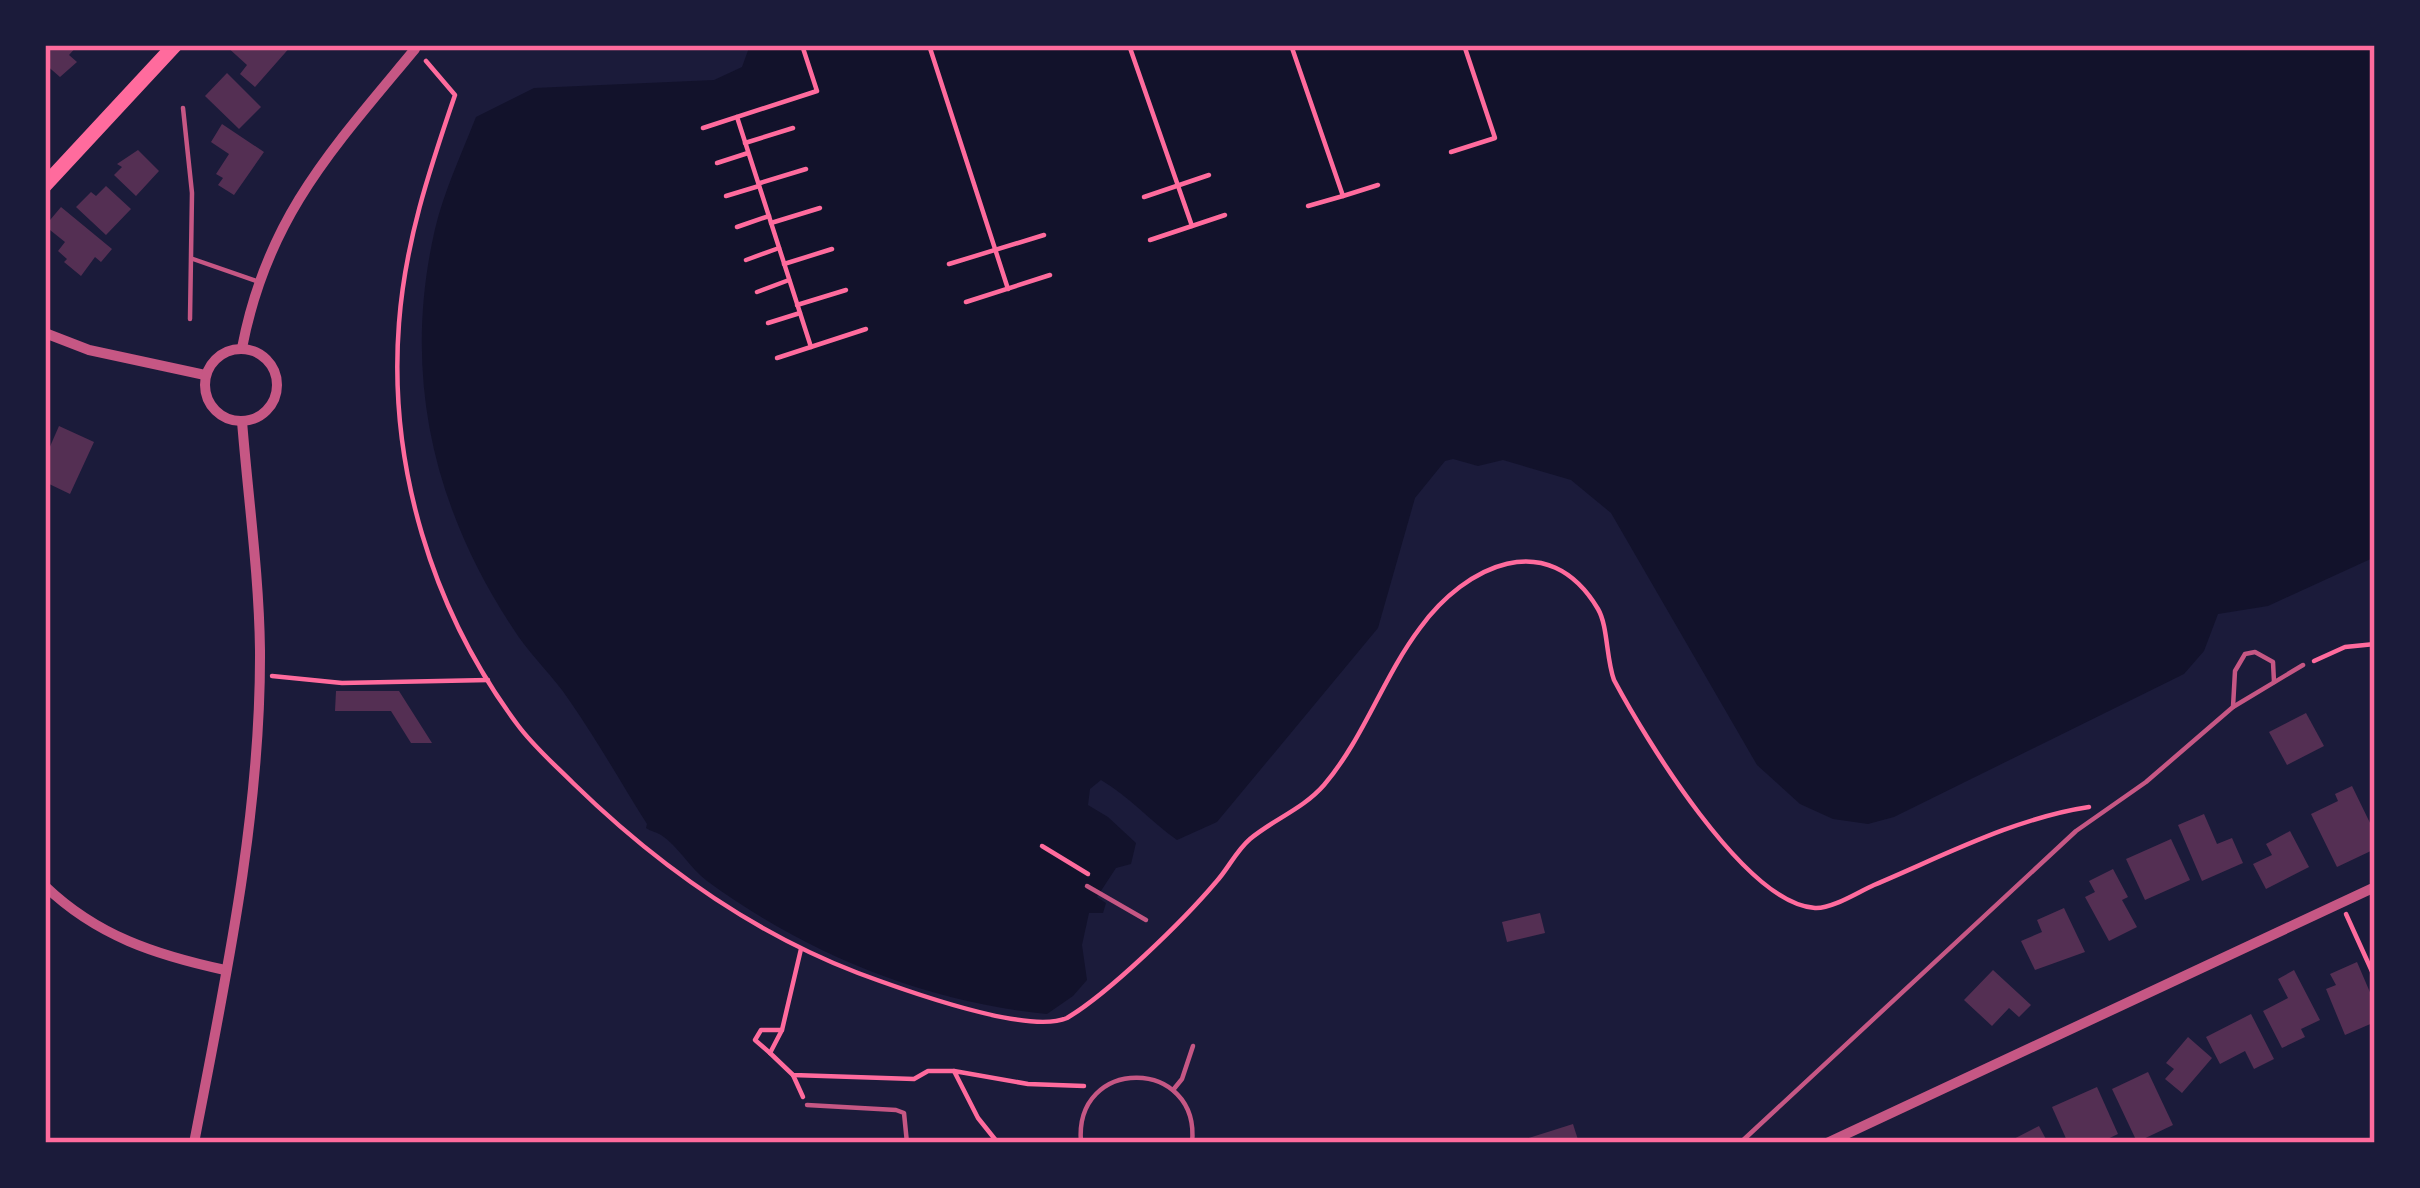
<svg xmlns="http://www.w3.org/2000/svg" width="2420" height="1188" viewBox="0 0 2420 1188" font-family="Rubik,sans-serif">
	<style>
		.water { fill: #12122b }
		.building { fill: #542f53 }
		.lines { fill: none; stroke-linecap: round; stroke-linejoin: round }
		.path { stroke: #ff6b9d; stroke-width: 4.5 }
		.service { stroke: #c65784; stroke-width: 4.5 }
		.minor { stroke: #c65784; stroke-width: 10 }
		.secondary { stroke: #ff6b9d; stroke-width: 15 }
		.neatline { fill: none; stroke: #ff6b9d; stroke-width: 4.5 }
	</style>
	<rect width="100%" height="100%" fill="#1b1b3a"/>
	<path class="water" d="M750 45H2375V557L2268 606 2218 614 2204 651 2184 674 1894 817 1868 824 1833 819 1800 804 1757 765 1611 513 1571 480 1503 460 1478 466 1453 459 1445 461 1415 498 1378 628 1217 822 1177 840C1150 821 1130 797 1101 780L1090 789 1088 805 1108 817 1136 843 1131 864 1116 868 1097 897 1106 903 1103 913H1089L1082 945 1087 980 1073 996 1047 1014C924 1002 807 954 707 881 690 868 678 846 661 835 656 832 650 831 646 828L647 824C621 783 597 740 569 700 554 677 533 658 518 636 434 512 401 377 435 229 444 191 462 153 476 117L534 88 714 80 742 67Z"/>
	<g class="building">
		<path d="M45 45H78L69 55 77 62 60 77 45 64Z"/>
		<path d="M225 45H292L255 87 240 74 247 65Z"/>
		<path d="M227 73 261 107 239 129 205 96Z"/>
		<path d="M222 124 264 152 234 195 218 185 223 178 216 174 229 154 211 142Z"/>
		<path d="M138 150 159 171 136 196 114 175 122 167 117 164Z"/>
		<path d="M106 186 131 209 106 235 76 207 91 192 96 196Z"/>
		<path d="M61 207 112 249 101 262 95 257 81 276 64 262 67 259 58 251 65 242 45 226Z"/>
		<path d="M59 426 94 442 70 494 45 482V458Z"/>
		<path d="M336 691H399L432 743H411L391 711H335Z"/>
		<path d="M2306 713 2324 746 2287 765 2269 732Z"/>
		<path d="M2352 786 2371 825 2375 823V849L2337 867 2311 814 2338 801 2335 794Z"/>
		<path d="M2204 814 2217 844 2232 838 2243 863 2202 881 2178 825Z"/>
		<path d="M2290 831 2309 867 2266 889 2253 864 2272 855 2266 844Z"/>
		<path d="M2171 839 2190 880 2145 900 2126 859Z"/>
		<path d="M2113 869 2128 897 2122 900 2137 927 2109 941 2085 897 2095 892 2089 881Z"/>
		<path d="M2064 908 2085 952 2035 970 2021 941 2042 932 2037 920Z"/>
		<path d="M1540 913 1545 933 1507 942 1502 922Z"/>
		<path d="M2357 962 2375 1004V1022L2345 1035 2326 989 2336 985 2330 974Z"/>
		<path d="M1993 970 2031 1005 2019 1017 2009 1008 1992 1026 1964 1000Z"/>
		<path d="M2294 970 2320 1020 2301 1029 2305 1037 2282 1048 2263 1011 2288 998 2278 979Z"/>
		<path d="M2251 1014 2274 1059 2254 1069 2245 1051 2220 1064 2206 1037Z"/>
		<path d="M2188 1037 2212 1058 2182 1093 2165 1079 2174 1069 2166 1063Z"/>
		<path d="M2148 1072 2173 1125 2137 1142 2112 1089Z"/>
		<path d="M2097 1087 2118 1134 2099 1143H2068L2052 1107Z"/>
		<path d="M1573 1124 1579 1143H1516V1142Z"/>
		<path d="M2039 1126 2048 1143H2006Z"/>
	</g>
	<g class="lines">
		<g class="path">
			<path d="M929 45 1008 289"/>
			<path d="M1129 45 1192 226"/>
			<path d="M1291 45 1343 196 1308 206"/>
			<path d="M426 61 455 95C429 171 405 243 399 323 388 465 432 610 517 724 533 746 554 764 573 783 656 864 749 931 858 973 901 989 1027 1035 1067 1018 1109 993 1183 921 1216 882 1228 869 1236 851 1250 839 1274 819 1303 809 1324 785 1364 738 1383 677 1420 628 1465 566 1548 525 1598 609 1608 626 1606 658 1614 680 1645 738 1745 904 1815 908 1832 909 1858 892 1874 885 1943 856 2015 818 2089 807"/>
			<path d="M737 117 811 347"/>
			<path d="M703 128 817 91 802 45"/>
			<path d="M745 143 793 128"/>
			<path d="M1451 152 1495 138 1464 45"/>
			<path d="M717 163 748 153"/>
			<path d="M760 183 806 169"/>
			<path d="M726 196 759 186"/>
			<path d="M1343 196 1378 185"/>
			<path d="M1144 197 1209 175"/>
			<path d="M771 223 820 208"/>
			<path d="M737 227 769 216"/>
			<path d="M1150 240 1225 215"/>
			<path d="M746 260 779 248"/>
			<path d="M784 264 832 249"/>
			<path d="M949 264 1044 235"/>
			<path d="M757 292 789 280"/>
			<path d="M966 302 1050 275"/>
			<path d="M797 305 846 290"/>
			<path d="M768 323 800 313"/>
			<path d="M777 358 866 329"/>
			<path d="M2314 661 2345 647 2375 644"/>
			<path d="M272 676 342 683 488 680"/>
			<path d="M1042 846 1088 874"/>
			<path d="M2346 914 2375 978"/>
			<path d="M801 949 782 1030 770 1053 793 1075 914 1079 928 1071H954"/>
			<path d="M770 1053 755 1040 761 1030H782"/>
			<path d="M793 1075 803 1097"/>
			<path d="M998 1143 978 1118 954 1071 1028 1084 1084 1086"/>
		</g>
		<g class="service">
			<path d="M183 108 192 193 190 319"/>
			<path d="M193 259 259 282"/>
			<path d="M2233 707 2235 671 2245 654 2255 652 2273 662 2274 682"/>
			<path d="M1087 886 1146 920"/>
			<path d="M1173 1090 1182 1079 1193 1046"/>
			<path d="M807 1105 896 1110 904 1113 907 1143"/>
			<path d="M1081 1143C1073 1055 1201 1057 1192 1143"/>
			<path d="M1740 1143 2076 831 2146 782 2233 707 2303 665"/>
		</g>
		<g class="minor">
			<path d="M45 333 89 350 205 375"/>
			<path d="M242 348C267 217 333 148 415 49"/>
			<circle cx="241" cy="385" r="36"/>
			<path d="M45 886C97 936 156 955 225 970"/>
			<path d="M194 1143C225 982 261 815 260 650 259 574 248 497 242 421"/>
			<path d="M1827 1143 2375 887"/>
		</g>
		<path class="secondary" d="M45 185 175 45"/>
	</g>
	<rect width="2420" height="1188" fill="none" stroke="#1b1b3a" stroke-width="96"/>
	<rect x="48" y="48" width="2324" height="1092" class="neatline"/>
</svg>
